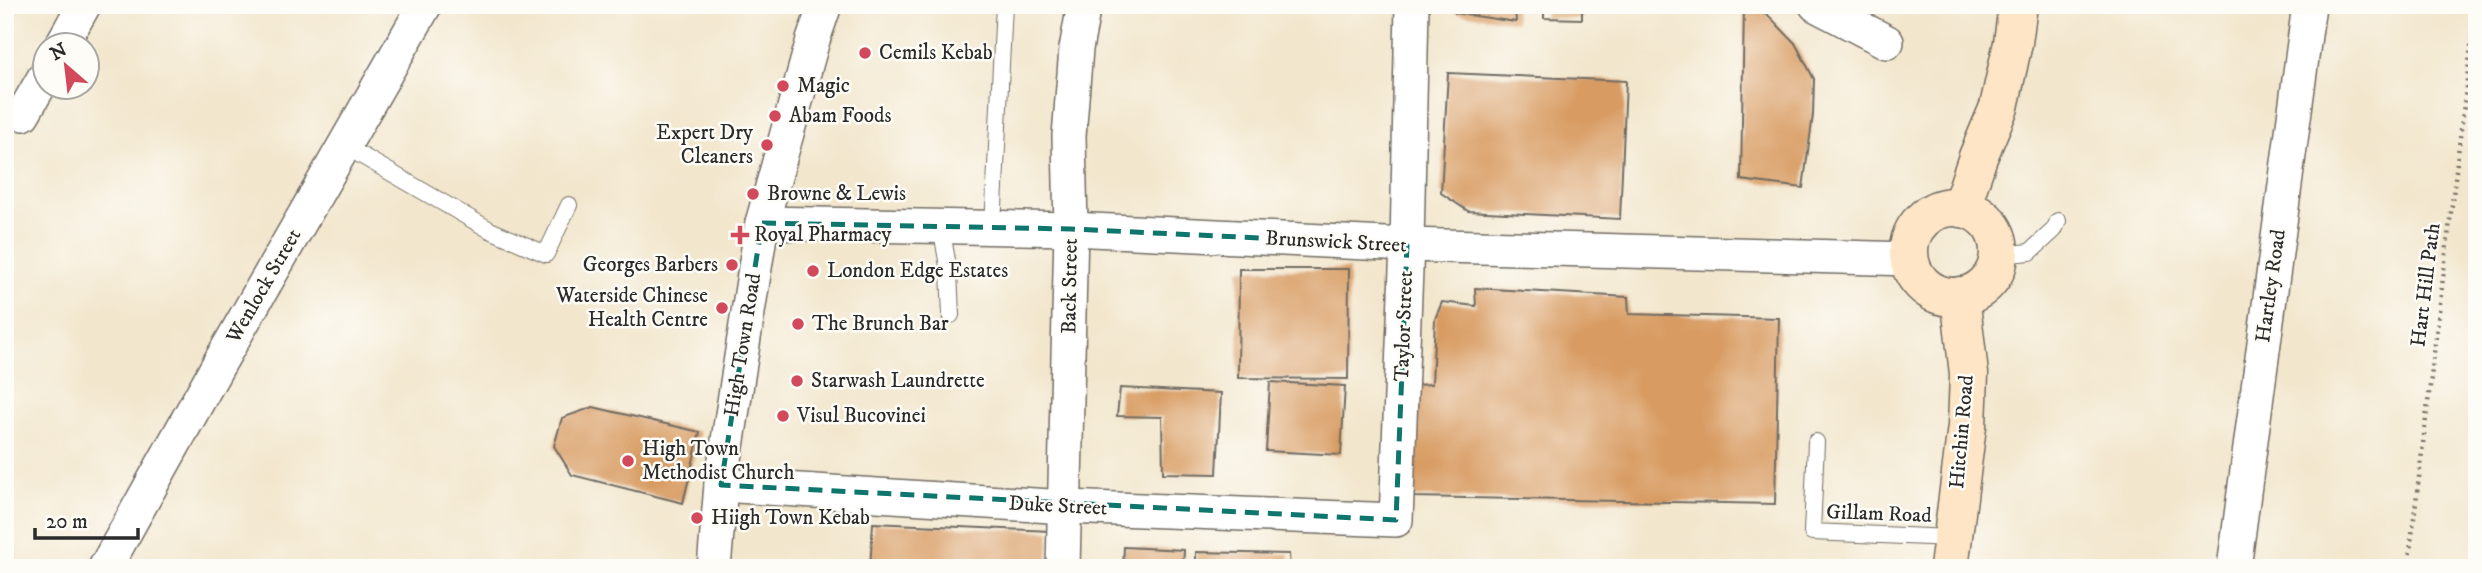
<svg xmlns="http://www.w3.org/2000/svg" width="2482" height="573" viewBox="0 0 2482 573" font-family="'IM FELL DW Pica',serif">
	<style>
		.building { fill: #d89b62 }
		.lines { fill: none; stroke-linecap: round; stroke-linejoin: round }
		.lane-casing { stroke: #716c63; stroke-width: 18 }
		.street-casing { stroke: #716c63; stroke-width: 36 }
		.secondary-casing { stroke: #716c63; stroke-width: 41 }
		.path { stroke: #716c63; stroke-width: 4.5; stroke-dasharray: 2 5; stroke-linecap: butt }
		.lane { stroke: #fff; stroke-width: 16 }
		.street { stroke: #fff; stroke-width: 33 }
		.secondary { stroke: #fde5c5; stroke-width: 38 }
		.marked { fill: none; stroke: #0f766e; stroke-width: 5; stroke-dasharray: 14 9; stroke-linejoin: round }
		.poi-dot { fill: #d1495b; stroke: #fdfcf7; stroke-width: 2.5 }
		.labels { text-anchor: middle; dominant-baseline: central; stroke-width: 5; stroke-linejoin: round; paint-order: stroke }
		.poi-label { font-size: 21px; fill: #2b2b2b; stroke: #fdfcf7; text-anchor: start }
		.street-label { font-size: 21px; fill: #2b2b2b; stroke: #fdfcf7 }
	</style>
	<rect width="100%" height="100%" fill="#fdfcf7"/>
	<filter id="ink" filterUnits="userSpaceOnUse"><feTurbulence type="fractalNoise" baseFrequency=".0143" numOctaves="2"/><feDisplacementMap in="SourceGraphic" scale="14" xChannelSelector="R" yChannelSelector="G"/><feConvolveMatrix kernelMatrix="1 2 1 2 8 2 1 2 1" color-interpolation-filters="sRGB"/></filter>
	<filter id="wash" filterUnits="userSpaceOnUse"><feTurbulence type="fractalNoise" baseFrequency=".00686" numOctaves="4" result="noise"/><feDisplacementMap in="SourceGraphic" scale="28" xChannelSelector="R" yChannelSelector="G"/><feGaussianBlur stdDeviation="1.57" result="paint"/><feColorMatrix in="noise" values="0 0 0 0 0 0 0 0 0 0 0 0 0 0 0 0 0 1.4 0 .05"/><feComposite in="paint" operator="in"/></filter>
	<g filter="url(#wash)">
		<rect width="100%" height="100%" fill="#f2e6cc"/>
		<g id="blocks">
			<g class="building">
				<path d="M1455 5H1515L1516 22 1455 13Z"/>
				<path d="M1544 5H1582V19L1544 18Z"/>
				<path d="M1744 6 1767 14 1795 43 1814 79 1813 115 1803 188 1741 180Z"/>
				<path d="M1448 73 1626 81 1620 219 1468 211 1441 193Z"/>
				<path d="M1239 269H1349L1348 379 1238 378Z"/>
				<path d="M1475 288 1628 297 1629 314 1779 318 1775 504 1413 497 1416 385 1432 384 1435 319 1442 302 1476 306Z"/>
				<path d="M1270 382 1345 386 1341 455 1266 451Z"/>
				<path d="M1120 388 1221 393 1217 474 1163 473 1162 417 1117 416Z"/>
				<path d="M593 407 700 432 683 503 572 475 554 446 562 418Z"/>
				<path d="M873 523 1050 531 1048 568H870Z"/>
				<path d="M1124 547 1184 550 1183 568H1123Z"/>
				<path d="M1196 552 1289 554 1290 568H1196Z"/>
			</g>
		</g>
	</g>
	<g filter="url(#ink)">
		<use href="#blocks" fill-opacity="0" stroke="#716c63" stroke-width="2"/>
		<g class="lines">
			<defs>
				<g id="lane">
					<path d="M345 146 490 230 546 254 569 205"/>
					<path d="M941 226 949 272 951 315"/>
					<path d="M993 227 1004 5"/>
					<path d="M1999 255 2030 252 2054 230 2058 221"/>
					<path d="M1816 442 1812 532 1951 538"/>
				</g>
				<g id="street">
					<path d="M1816 5 1887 42"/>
					<path d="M61 46 84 5"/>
					<path d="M23 114 46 74"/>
					<path d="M762 223 1071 229 1407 245 1910 259"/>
					<path d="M721 485 1066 507 1396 520 1407 245 1412 5"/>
					<path d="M105 568 217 367 425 5"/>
					<path d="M714 568 721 485 762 223 813 40 825 5"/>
					<path d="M1063 568 1071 229 1069 136 1076 49 1084 5"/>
					<path d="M2234 568 2309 5"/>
				</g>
				<g id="secondary">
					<circle cx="1954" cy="252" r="45"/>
					<path d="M1961 208 1978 157 1999 107 2013 43 2018 5"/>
					<path d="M1949 568 1967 426 1969 374 1960 296"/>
				</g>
			</defs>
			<use href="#lane" class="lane-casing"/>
			<use href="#street" class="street-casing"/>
			<use href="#secondary" class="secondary-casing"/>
			<path class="path" d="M2408 568 2476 5"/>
			<use href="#lane" class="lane"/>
			<use href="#street" class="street"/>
			<use href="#secondary" class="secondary"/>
		</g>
	</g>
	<path class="marked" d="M762 223 1071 229 1407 245 1396 520 721 485Z"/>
	<g class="poi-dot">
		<circle cx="865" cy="53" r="7"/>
		<circle cx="783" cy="86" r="7"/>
		<circle cx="775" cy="116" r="7"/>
		<circle cx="767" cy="145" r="7"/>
		<circle cx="753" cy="194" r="7"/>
		<path d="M736.5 224.5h7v7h7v7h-7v7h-7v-7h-7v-7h7z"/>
		<circle cx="732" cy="265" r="7"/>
		<circle cx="813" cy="271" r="7"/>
		<circle cx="722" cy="308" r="7"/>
		<circle cx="798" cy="324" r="7"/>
		<circle cx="797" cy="381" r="7"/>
		<circle cx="783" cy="416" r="7"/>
		<circle cx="628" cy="461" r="7"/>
		<circle cx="697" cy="518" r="7"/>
	</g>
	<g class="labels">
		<g class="poi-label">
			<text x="879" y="53">Cemils Kebab</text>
			<text x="797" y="86">Magic</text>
			<text x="789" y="116">Abam Foods</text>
			<text x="753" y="133" text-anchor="end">Expert Dry<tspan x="753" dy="24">Cleaners</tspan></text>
			<text x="767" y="194">Browne &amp; Lewis</text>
			<text x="754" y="235">Royal Pharmacy</text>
			<text x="718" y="265" text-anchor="end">Georges Barbers</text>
			<text x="827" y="271">London Edge Estates</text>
			<text x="708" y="296" text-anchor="end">Waterside Chinese<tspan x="708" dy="24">Health Centre</tspan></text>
			<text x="812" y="324">The Brunch Bar</text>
			<text x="811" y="381">Starwash Laundrette</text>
			<text x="797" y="416">Visul Bucovinei</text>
			<text x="642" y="449">High Town<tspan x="642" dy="24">Methodist Church</tspan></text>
			<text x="711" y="518">Hiigh Town Kebab</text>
		</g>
		<g class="street-label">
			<text transform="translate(1336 242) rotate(3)">Brunswick Street</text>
			<text transform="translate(2426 285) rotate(-83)">Hart Hill Path</text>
			<text transform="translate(264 286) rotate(-60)">Wenlock Street</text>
			<text transform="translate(1070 286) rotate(-89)">Back Street</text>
			<text transform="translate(2271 286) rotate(-82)">Hartley Road</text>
			<text transform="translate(1404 326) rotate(-88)">Taylor Street</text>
			<text transform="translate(743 345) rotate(-81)">High Town Road</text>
			<text transform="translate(1962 432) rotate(-85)">Hitchin Road</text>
			<text transform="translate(1058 506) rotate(3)">Duke Street</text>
			<text transform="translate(1879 514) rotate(2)">Gillam Road</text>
		</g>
	</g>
	<rect width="2482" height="573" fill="none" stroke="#fdfcf7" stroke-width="28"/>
	<g transform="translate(66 66) rotate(332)"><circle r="33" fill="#fdfcf7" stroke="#a9a8a5" stroke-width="2"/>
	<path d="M0-5L12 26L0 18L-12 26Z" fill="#d1495b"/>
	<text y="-10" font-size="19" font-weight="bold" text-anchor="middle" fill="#2b2b2b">N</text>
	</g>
	<path d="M35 528v10h103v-10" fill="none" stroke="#2b2b2b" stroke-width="3.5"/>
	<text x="46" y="528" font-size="21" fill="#2b2b2b" stroke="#fdfcf7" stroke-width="5" paint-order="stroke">20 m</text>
</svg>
